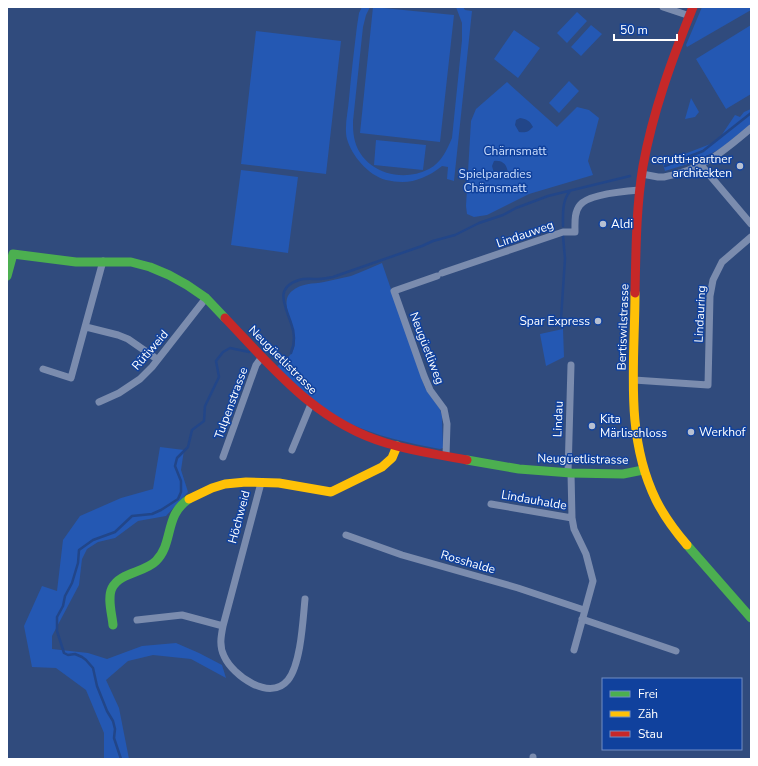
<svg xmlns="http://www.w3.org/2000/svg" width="758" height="766" font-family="'Nunito Sans',sans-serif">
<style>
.green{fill:#2458b3}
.water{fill:#224689}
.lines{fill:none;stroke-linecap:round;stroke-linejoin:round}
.stream{stroke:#224689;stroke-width:2.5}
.street{stroke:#7b8cae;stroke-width:7}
.fast{stroke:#4caf50;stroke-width:9}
.slow{stroke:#ffc107;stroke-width:9}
.jam{stroke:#c62828;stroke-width:9}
.poi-dot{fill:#b7c0d2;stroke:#10419d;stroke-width:1.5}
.labels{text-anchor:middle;stroke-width:3;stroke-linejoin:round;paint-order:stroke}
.park-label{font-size:12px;fill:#cddffe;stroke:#10419d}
.poi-label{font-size:12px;fill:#fff;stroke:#10419d;text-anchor:start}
.street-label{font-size:12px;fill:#fff;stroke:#10419d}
</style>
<rect width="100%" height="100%" fill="#304b7d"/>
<path class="green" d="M362,7H370L366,15L363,27L353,121C353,126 353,132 354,137C360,171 400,184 429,169C441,163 447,150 452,138L462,40V23L456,7H463L465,10L472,11L454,181L447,179L448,167L442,166C424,180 409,185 386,180C368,175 352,156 347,139C344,127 348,112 349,99C351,75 354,51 357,26L359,13Z
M373,7L454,15L440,142L360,133Z
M702,7H751V10L687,47L686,45Z
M577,12L587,21L567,43L557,33Z
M591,25L602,34L581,56L571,47Z
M751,25V94L726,109L696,59Z
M514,30L540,48L518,78L494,59Z
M256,31L341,41L326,174L241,164Z
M569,81L579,91L559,113L549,103Z
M507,82L557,127L577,107L589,110L599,118L588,161L593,175L529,194L487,215L474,217L467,214L466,206L471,121L476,109Z
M691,98L699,112L695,117L685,119Z
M751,109V124L720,149L694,162L665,171L662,161L669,160L713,143L721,136L735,115L740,117L744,112Z
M376,140L426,145L423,170L374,165Z
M241,170L298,177L288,253L231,245Z
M382,263L425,388L440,409L442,416L443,448L440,449C399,441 361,433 325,410C307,398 292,382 276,367C282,362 289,358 292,352C304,333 275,305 292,291C301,283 313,284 324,282C333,280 342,278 351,276C362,272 372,267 382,263Z
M563,329L564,357L546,366L540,334Z
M160,447L184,450L181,470L188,492L166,516L138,521L115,538L98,542L87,549L82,559L79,585L52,636V649L88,653L107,659L142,646L176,643L199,653L222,665L226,678L191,659L153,655L128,661L106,680L119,708L129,759H104V733L86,690L56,668L32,667L24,626L42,586L57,591L63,540L80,516L121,498L153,489Z"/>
<path class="water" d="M520,118C527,119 530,121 533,127C528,132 526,133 519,132L515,125L516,120Z
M494,161C503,160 507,165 508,173L499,176L494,173L492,166Z"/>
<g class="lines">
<path class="stream" d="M665,166L703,151L751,113
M563,226C563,213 562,201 570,191
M561,319L565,259L563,236
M291,353C295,343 295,333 291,323C285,305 274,288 299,280C305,278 312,279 318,279C323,279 328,278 333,277L422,246L433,241L455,235L479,223L503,215L516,208L548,196L630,176
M121,759L114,738L115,729L113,721L107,711L97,686L93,668L86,660L82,657L75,654L68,655L64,653L57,631V617L63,606L65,596L72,583L78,563L79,550L93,540L115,532L132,516L152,514L161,510L178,499L181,492V481L175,466L177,458L188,447L192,430L204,421L205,406L219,377L216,361L223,352L230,348L249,352"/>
<path class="street" d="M663,7L690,16
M701,165L751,224
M642,174L658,177H664C701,170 723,152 751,128
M442,273L563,232H575C575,223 574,212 580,205C589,194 626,191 640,190
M437,276L394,291L424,376L430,390L444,409L447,424L446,456
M86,327L118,335L128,339L154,357
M43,369L71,378L103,261
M634,380L708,385L710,296L713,280L722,262L751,237
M99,402L119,393L140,379L152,367L206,298
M292,450L311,404
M223,457L256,365L262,357
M568,473L571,365
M571,473L572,518L574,529L586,554L593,581L574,650
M261,483L223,626C221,636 219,646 224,656C233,676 270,702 288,680C301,664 303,619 305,599
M491,504L572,518
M346,535L402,555L518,588L584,610
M582,619L676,651
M137,620L182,615L223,626
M533,757V759"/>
<path class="fast" d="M7,276L13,254L76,262H131L150,267L169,275L187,285L206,298L225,318
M467,460L519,469L571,473L623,474L643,470
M687,545L751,618
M113,625C112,614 107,598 112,588C120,572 144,573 156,561C174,543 164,515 189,499"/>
<path class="slow" d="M635,293C635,362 624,435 656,500C664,516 675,531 687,545
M189,499L212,488L225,484L246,482L279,483L331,492L382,467L392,458L397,446"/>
<path class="jam" d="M635,293C636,250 636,208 643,166C653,111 672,59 693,7
M225,318C273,368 317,423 386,443C412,451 440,455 467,460"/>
</g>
<g class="poi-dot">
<circle cx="740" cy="166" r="4"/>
<circle cx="603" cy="224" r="4"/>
<circle cx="598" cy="321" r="4"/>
<circle cx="592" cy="426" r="4"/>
<circle cx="691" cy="432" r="4"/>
</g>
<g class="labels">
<g class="park-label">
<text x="515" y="155">Chärnsmatt</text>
<text x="495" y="178">Spielparadies<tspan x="495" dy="14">Chärnsmatt</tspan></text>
</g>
<g class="poi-label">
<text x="732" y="163" text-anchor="end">cerutti+partner<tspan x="732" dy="14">architekten</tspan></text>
<text x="611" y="228">Aldi</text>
<text x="590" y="325" text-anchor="end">Spar Express</text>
<text x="600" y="423">Kita<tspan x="600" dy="14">Märlischloss</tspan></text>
<text x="699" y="436">Werkhof</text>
</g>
<g class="street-label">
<text transform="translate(525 234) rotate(-19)" y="4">Lindauweg</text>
<text transform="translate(700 314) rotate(-87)" y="4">Lindauring</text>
<text transform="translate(623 327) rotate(-88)" y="4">Bertiswilstrasse</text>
<text transform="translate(427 348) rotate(69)" y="4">Neugüetliweg</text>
<text transform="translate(150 350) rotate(-49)" y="4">Rütiweid</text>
<text transform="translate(283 360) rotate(45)" y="4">Neugüetlistrasse</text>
<text transform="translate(231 403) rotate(-70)" y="4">Tulpenstrasse</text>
<text transform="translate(558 419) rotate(-88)" y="4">Lindau</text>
<text transform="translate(583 459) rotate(1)" y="4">Neugüetlistrasse</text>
<text transform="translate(534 500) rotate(10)" y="4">Lindauhalde</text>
<text transform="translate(239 517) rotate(-75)" y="4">Höchweid</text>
<text transform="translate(468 562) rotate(16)" y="4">Rosshalde</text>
</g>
</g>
<rect width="758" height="766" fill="none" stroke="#ffffff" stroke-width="16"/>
<rect x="602" y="678" width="140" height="72" fill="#10419d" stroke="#708dc4"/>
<rect x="610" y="691" width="20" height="6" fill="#4caf50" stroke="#708dc4"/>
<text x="638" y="698" font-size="12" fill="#ffffff">Frei</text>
<rect x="610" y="711" width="20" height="6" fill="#ffc107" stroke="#708dc4"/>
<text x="638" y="718" font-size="12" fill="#ffffff">Zäh</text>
<rect x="610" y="731" width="20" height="6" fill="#c62828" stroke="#708dc4"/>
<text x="638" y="738" font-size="12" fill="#ffffff">Stau</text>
<path d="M614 34v6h63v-6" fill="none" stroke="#ffffff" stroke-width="2"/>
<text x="620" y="34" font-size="12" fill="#ffffff" stroke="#10419d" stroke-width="3" paint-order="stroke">50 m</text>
</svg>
